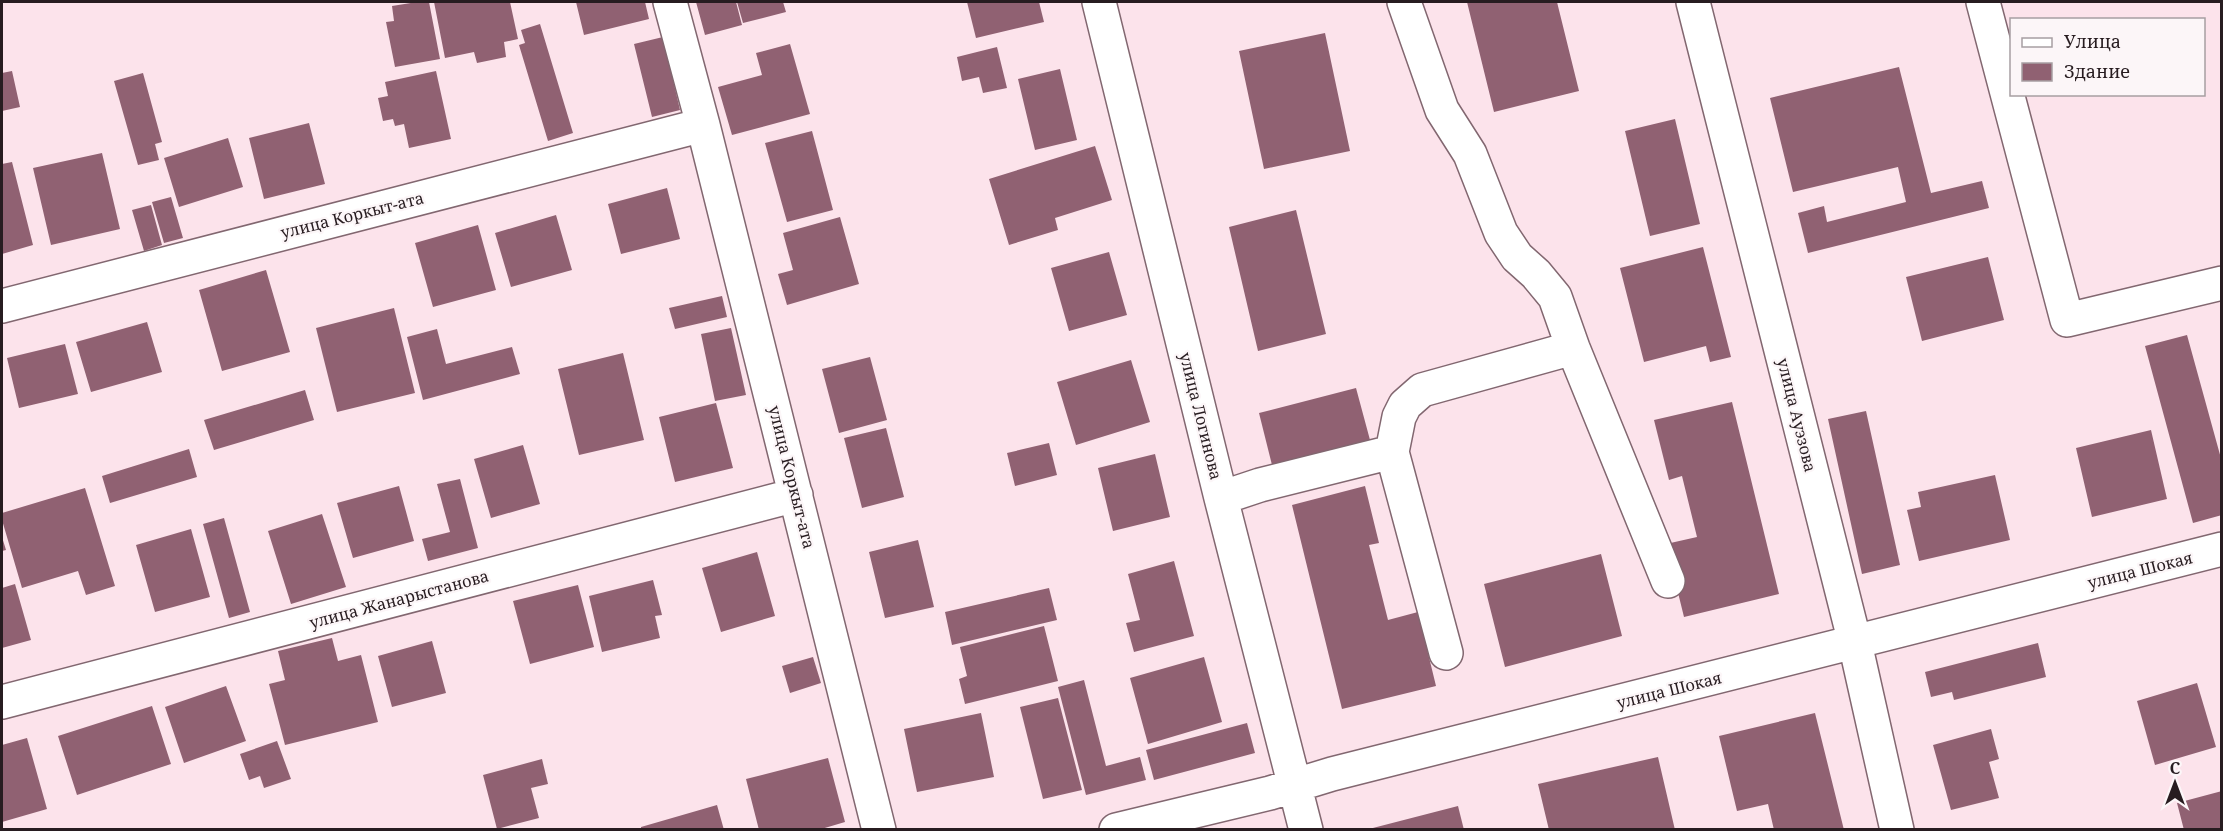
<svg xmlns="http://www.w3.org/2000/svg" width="2223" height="831" font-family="'Noto Serif',serif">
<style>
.building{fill:#906172}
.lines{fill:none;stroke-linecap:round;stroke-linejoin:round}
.street-casing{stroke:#826770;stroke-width:36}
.street{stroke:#fff;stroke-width:33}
.labels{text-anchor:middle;stroke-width:4.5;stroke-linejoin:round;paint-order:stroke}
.street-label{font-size:16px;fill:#271c20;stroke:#fcf6f8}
</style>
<rect width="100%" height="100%" fill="#fce3eb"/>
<path class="building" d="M417,2H429L440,59L395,67L386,22L394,21L392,6Z
M434,2H510L518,39L504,42L506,57L477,63L474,52L445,58Z
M576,2H645L649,19L584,35Z
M696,2H736L742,25L705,35Z
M737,2H783L786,12L743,23Z
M967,2H1039L1044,22L976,38Z
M1467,2H1557L1579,91L1494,112Z
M540,24L573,133L548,141L519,45L525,43L521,30Z
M1325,33L1350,151L1264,169L1239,51Z
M663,37L680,110L652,117L634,44Z
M790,44L810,114L732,135L718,87L762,75L756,53Z
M997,47L1007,88L983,93L979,77L962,81L957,57Z
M1899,67L1931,193L1982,181L1989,208L1808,253L1798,213L1824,206L1827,222L1906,202L1898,167L1793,192L1770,98Z
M1060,69L1077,140L1035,150L1018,79Z
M12,71L20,107L2,111V73Z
M436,71L451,139L409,148L404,124L395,126L393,119L383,121L378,98L388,96L385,82Z
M143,73L162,142L155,144L159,160L138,165L114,81Z
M1675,119L1700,224L1650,236L1625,131Z
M309,123L325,184L264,199L249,138Z
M812,131L833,210L787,222L765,143Z
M228,138L243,187L179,207L164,158Z
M1095,146L1112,200L1055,218L1058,230L1009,245L989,179Z
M102,153L120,229L51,245L33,168Z
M12,162L33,245L2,254V164Z
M667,188L680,239L621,254L608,204Z
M171,197L183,238L164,243L152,202Z
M151,205L162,245L144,251L132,210Z
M1296,210L1326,334L1258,351L1229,227Z
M556,215L572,270L511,287L495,233Z
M840,217L859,284L787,305L778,274L793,270L783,233Z
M478,225L496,290L433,307L415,243Z
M1703,247L1731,357L1710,362L1706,346L1644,362L1620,268Z
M1109,252L1127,315L1069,331L1051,268Z
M1988,257L2004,320L1922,341L1906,277Z
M266,270L290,352L222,371L199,290Z
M722,296L727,317L675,329L669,308Z
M394,308L415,393L337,412L316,328Z
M147,322L162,372L91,392L76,342Z
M731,328L746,395L715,401L701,334Z
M437,329L446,364L512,347L520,374L423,400L407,337Z
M2187,335L2222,462V515L2193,523L2145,346Z
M65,344L78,394L19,408L7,358Z
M623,353L644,440L579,455L558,369Z
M870,357L887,420L839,433L822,369Z
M1131,360L1150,422L1076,445L1057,382Z
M1356,388L1370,440L1272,465L1259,413Z
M305,390L314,420L214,450L204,420Z
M1732,402L1779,594L1684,617L1666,544L1697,537L1682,476L1669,480L1654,420Z
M716,403L733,468L675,482L659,417Z
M1866,411L1900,565L1862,574L1828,419Z
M886,428L904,497L862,508L844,438Z
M2151,430L2167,499L2092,517L2076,448Z
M1049,443L1057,475L1015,486L1007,453Z
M523,445L540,504L491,518L474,459Z
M189,449L197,477L110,503L102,476Z
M1155,454L1170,517L1113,531L1098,468Z
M1995,475L2010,540L1919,561L1907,510L1921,507L1918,492Z
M460,479L478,548L428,561L422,539L450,532L437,484Z
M399,486L414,541L353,558L337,503Z
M1365,486L1379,543L1369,545L1388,620L1418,612L1436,686L1342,709L1292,505Z
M85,488L115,586L86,595L78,571L22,588L2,520V513Z
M322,514L346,587L291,604L268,531Z
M224,518L250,612L229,618L203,524Z
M191,529L210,597L155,612L136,545Z
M2,537L6,550L2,551Z
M918,540L934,607L885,618L869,552Z
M757,552L775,616L721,632L702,568Z
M1601,554L1622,636L1505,667L1484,584Z
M1174,561L1194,636L1134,652L1126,623L1140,620L1128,574Z
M653,580L662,615L655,616L660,638L602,652L589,596Z
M15,584L31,640L2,648V588Z
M578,585L594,647L530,664L513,601Z
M1049,588L1057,620L952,645L945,612Z
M1044,626L1058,681L965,704L959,679L967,676L960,647Z
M332,638L338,661L361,655L378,722L285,745L269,684L285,680L278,651Z
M432,641L446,693L392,707L378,656Z
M2038,643L2046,677L1954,700L1952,692L1931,697L1925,672Z
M813,657L821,683L790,693L782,666Z
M1204,657L1222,722L1148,744L1130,678Z
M1084,680L1106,766L1140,757L1146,780L1086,795L1058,687Z
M2197,683L2216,747L2155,765L2137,701Z
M226,686L246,741L184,763L165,707Z
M1058,698L1082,790L1043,799L1020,707Z
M152,706L171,764L77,795L58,736Z
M981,713L994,777L917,792L904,729Z
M1815,713L1844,830H1774L1768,804L1737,811L1719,736Z
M1247,723L1255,753L1154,780L1146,750Z
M1991,729L1999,759L1989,762L1999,798L1951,810L1933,745Z
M27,738L47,809L2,822V745Z
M277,741L291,779L264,788L260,776L249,780L240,754Z
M1658,757L1675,830H1549L1538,784Z
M828,758L845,822L818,830H759L746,779Z
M542,759L548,784L531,788L539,818L497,829L483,775Z
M2222,791V830H2184L2177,803Z
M717,805L724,830H641V827Z
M1458,806L1464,830H1369V829Z"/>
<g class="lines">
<defs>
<path id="street" d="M670,2L703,125L879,830
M1099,2L1221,498L1306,830
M1404,2L1442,110L1470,154L1501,233L1517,257L1536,274L1555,297L1573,348L1668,581
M1693,2L1855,643L1897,830
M1983,2L2067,320L2222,283
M2,306L703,125
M1221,498L1260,485L1392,452
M1446,653L1392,452L1399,417L1405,405L1422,390L1573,348
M2,702L796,495
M1116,830L1270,793L1332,774L2222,549"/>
</defs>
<use href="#street" class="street-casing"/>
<use href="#street" class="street"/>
</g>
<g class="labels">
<g class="street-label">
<text transform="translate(352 215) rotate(-14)" y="6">улица Коркыт-ата</text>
<text transform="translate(1797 415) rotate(76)" y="6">улица Ауэзова</text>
<text transform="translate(1201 416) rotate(76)" y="6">улица Логинова</text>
<text transform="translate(792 477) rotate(76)" y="6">улица Коркыт-ата</text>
<text transform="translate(2140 570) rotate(-14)" y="6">улица Шокая</text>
<text transform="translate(399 599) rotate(-15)" y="6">улица Жанарыстанова</text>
<text transform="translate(1669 690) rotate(-14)" y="6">улица Шокая</text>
</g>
</g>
<rect width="2223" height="831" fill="none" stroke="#271c20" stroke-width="6"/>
<rect x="2010" y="18" width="195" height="78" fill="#fcf6f8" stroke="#a79fa2" stroke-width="1.5"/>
<rect x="2022" y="38" width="30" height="9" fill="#ffffff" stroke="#a79fa2" stroke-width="1.5"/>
<text x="2064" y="48" font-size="18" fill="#271c20">Улица</text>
<rect x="2022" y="63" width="30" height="18" fill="#906172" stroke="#a79fa2" stroke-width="1.5"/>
<text x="2064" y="78" font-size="18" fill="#271c20">Здание</text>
<g transform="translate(2175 783)" stroke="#fcf6f8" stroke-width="4.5" paint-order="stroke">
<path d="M0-4.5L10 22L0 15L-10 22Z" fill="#271c20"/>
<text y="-9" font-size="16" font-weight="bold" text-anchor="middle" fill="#271c20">С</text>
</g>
</svg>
